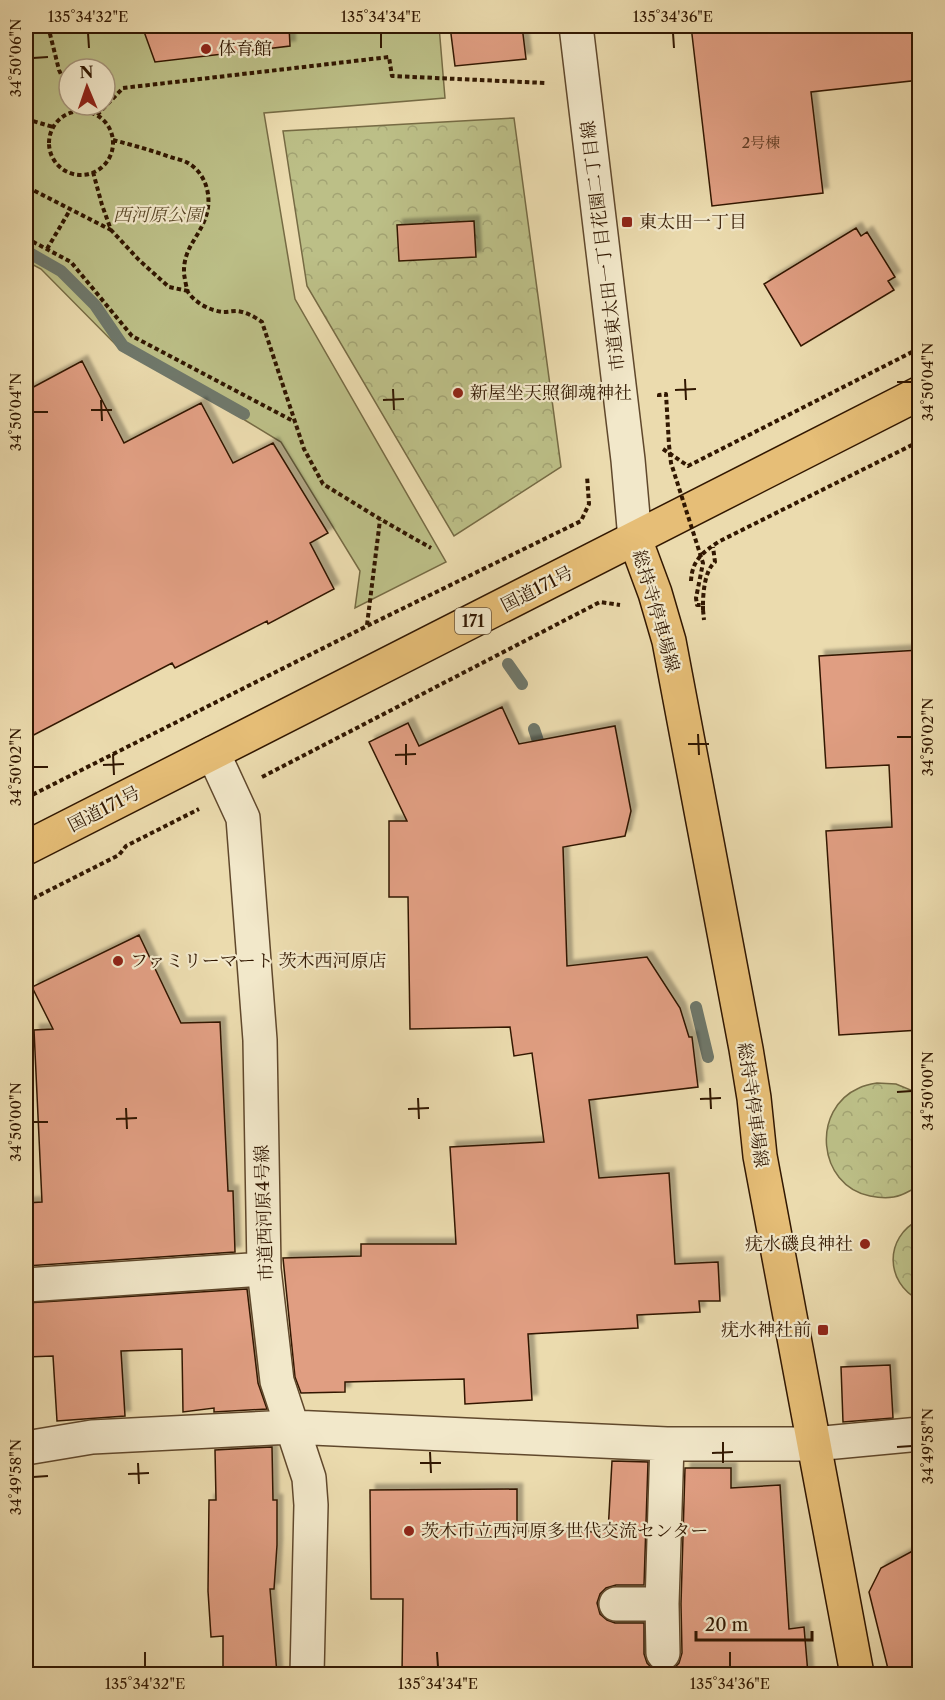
<svg xmlns="http://www.w3.org/2000/svg" width="945" height="1700" font-family="'Libre Caslon Text','Noto Serif JP',serif">
<style>
.forest{fill:url(#forest-crowns);stroke:#766b44;stroke-width:1.5}
.park{fill:#bcbf87;stroke:#766b44;stroke-width:1.5;fill-rule:evenodd}
.lines{fill:none;stroke-linecap:round;stroke-linejoin:round}
.stream{stroke:#6f786b;stroke-width:12}
.building{fill:#e09e82;stroke:#311701;stroke-width:1.5;filter:url(#shadow)}
.minor-casing{stroke:#60482c;stroke-width:36}
.major-casing{stroke:#311701;stroke-width:36}
.highway-casing{stroke:#311701;stroke-width:36}
.path{stroke:#311701;stroke-width:4;stroke-dasharray:4.5 3;stroke-linecap:butt}
.minor{stroke:#f2e8ca;stroke-width:33}
.major{stroke:#e6be77;stroke-width:33}
.highway{stroke:#e6be77;stroke-width:33}
.path-bridge{stroke:#311701;stroke-width:4;stroke-dasharray:4.5 3;stroke-linecap:butt}
.ticks{fill:none;stroke:#311701;stroke-width:2}
.poi-dot{fill:#8f2418;stroke:#f2e8ca;stroke-width:2}
.labels{text-anchor:middle;stroke-width:4.5;stroke-linejoin:round;paint-order:stroke}
.number-label{font-size:15px;fill:#5d3921}
.shield{fill:#f2e8ca;stroke:#6b563d;stroke-width:1.5}
.shield-label{font-size:16px;font-weight:bold;fill:#311701}
.poi-label{font-size:18px;fill:#311701;stroke:#f2e8ca;text-anchor:start}
.park-label{font-size:18px;font-style:italic;fill:#5b4929;stroke:#f2e8ca}
.street-label{font-size:18px;fill:#311701;stroke:#f2e8ca}
.neatline{fill:none;stroke:#311701;stroke-width:2}
.ticks-label{font-size:15px;text-anchor:middle;fill:#311701}
</style>
<defs>
<pattern id="forest-crowns" width="20" height="18" patternUnits="userSpaceOnUse" patternTransform="scale(1.5)"><rect width="20" height="18" fill="#bcbf87"/><path d="M2 6a3 3 0 1 1 6 0M12 15a3 3 0 1 1 6 0" fill="none" stroke="#a2a373"/></pattern>
<filter id="shadow"><feDropShadow dx="5.5" dy="-5.5" stdDeviation="1.5" flood-color="#0004"/></filter>
</defs>
<rect width="100%" height="100%" fill="#ebdbae"/>
<filter id="stains"><feTurbulence type="fractalNoise" baseFrequency=".00333" numOctaves="4"/><feColorMatrix values="0 0 0 0 .2 0 0 0 0 .09 0 0 0 0 .02 0 0 0 .5 -.17"/></filter>
<radialGradient id="worn" r=".72"><stop offset=".6" stop-color="#630" stop-opacity="0"/><stop offset="1" stop-color="#630" stop-opacity=".3"/></radialGradient>
<path class="forest" d="M514,118L561,467L454,536L307,286L283,131Z
M877,1083L896,1084L913,1091L918,1187C912,1189 907,1193 901,1195C891,1199 880,1198 870,1196C817,1185 811,1109 859,1088C865,1085 871,1084 877,1083Z
M919,1220H920L919,1300C885,1283 884,1237 919,1220Z"/>
<path class="park" d="M26,26H439L445,98L264,113L295,299L446,562L355,608L360,571L281,442L243,419L248,411L120,349L41,269L26,261ZM69,69H105V105H69Z"/>
<g class="lines">
<path class="stream" d="M26,251L61,271L95,305L123,346L244,414
M508,664L522,684
M534,729L543,756
M696,1007L708,1057"/>
</g>
<path class="building" d="M142,26H289L290,46L155,62Z
M450,26H522L526,59L455,66Z
M691,26H920V80L811,92L823,193L712,206Z
M474,221L476,257L399,261L397,225Z
M856,228L861,236L867,232L895,277L888,281L894,290L801,346L764,284Z
M82,361L124,443L201,403L233,463L273,443L328,533L310,543L334,589L268,624L267,621L175,668L172,663L26,739V391Z
M920,650V1030L839,1035L826,831L892,827L889,765L826,768L819,656Z
M502,707L519,744L615,726L631,811L625,836L563,847L567,966L647,957L680,1008L689,1037H692L698,1087L589,1100L599,1178L669,1173L675,1264L718,1262L720,1301H699L700,1312L637,1315L638,1328L528,1334L532,1400L465,1404L464,1379L345,1382V1392L301,1393L295,1377L283,1258L361,1256V1244H456L450,1147L544,1142L532,1053L514,1056L510,1027L410,1029L408,897H389V821H407L369,742L408,723L419,746Z
M139,935L181,1023L220,1022L228,1191H233L235,1252L26,1266V1203L42,1202L34,1030L53,1029L32,987Z
M247,1289L258,1383L267,1409L214,1412V1408L183,1412L182,1349L121,1351L125,1416L57,1421L53,1356L26,1357V1303Z
M890,1365L893,1418L843,1422L841,1367Z
M272,1447L273,1500H277V1545L274,1589H270L277,1674H223V1636L211,1637L208,1591L209,1500H216L215,1450Z
M612,1461L648,1462L644,1585H616L606,1588L600,1594L597,1603L600,1614L607,1620L615,1623H644V1654L647,1663L653,1669L664,1672L673,1669L679,1663L682,1653L681,1604L685,1468H731V1488L780,1485L789,1629L804,1627L808,1674H402L403,1599H371L370,1490L517,1489V1531L608,1532Z
M920,1547V1668L889,1673L869,1592L881,1568Z"/>
<g class="lines">
<defs>
<path id="minor" d="M576,26L628,460L635,539
M213,753L243,818L260,1040L264,1269L277,1381L309,1478L311,1505L307,1674
M26,1285L264,1269
M26,1448L92,1437L291,1427L667,1444H814L920,1434
M616,1604H662L667,1444
M662,1604L663,1653"/>
<path id="major" d="M635,539L655,593L669,641L746,1049L754,1098L760,1156L857,1674"/>
<path id="highway" d="M26,848L920,393"/>
</defs>
<use href="#minor" class="minor-casing"/>
<use href="#major" class="major-casing"/>
<use href="#highway" class="highway-casing"/>
<path class="path" d="M48,26L59,70L69,92
M74,105L77,111
M49 143a32 32 0 1 1 64 0a32 32 0 1 1-64 0Z
M97,115L123,88L389,57L392,76L546,83
M26,119L29,188L111,230
M26,119L53,127
M113,140C132,145 151,150 170,157C176,159 183,160 188,163C207,174 213,199 205,219C197,240 183,249 184,274C185,279 186,287 188,292C195,303 211,311 223,312C228,312 232,311 237,311C246,312 255,317 262,322L304,449L323,484L380,519L431,548
M93,172L102,205L111,230L139,260L169,287L188,291
M26,238L71,262L132,336L295,422
M47,249L70,210
M659,397V395L666,394L669,445
M663,449L688,466L920,348
M691,581C692,560 703,552 720,541L920,441
M703,605C703,592 705,570 715,562L713,547
M703,610L704,620
M367,625L380,520
M262,777L600,602L620,605
M26,798L367,626L581,521L589,504L587,476
M26,902L119,855L126,846L199,809"/>
<use href="#minor" class="minor"/>
<use href="#major" class="major"/>
<use href="#highway" class="highway"/>
<path class="path-bridge" d="M669,445L671,463L703,563L696,598L697,605H703V610"/>
</g>
<path class="ticks" d="M88,33L89,48M381,33V48M673,33L674,48M33,58L48,57M685,379L686,400M897,382H912M393,389L394,410M675,390L696,389M101,400L102,421M383,400L404,399M91,410H112M33,412H48M698,734L699,755M897,737H912M406,744V765M688,744H709M113,754L114,775M395,755L416,754M103,765L124,764M33,767H48M710,1088L711,1109M897,1092L912,1091M418,1098L419,1119M700,1099L721,1098M126,1108L127,1129M408,1109L429,1108M116,1119L137,1118M33,1122H48M723,1442V1463M897,1447L912,1446M430,1452L431,1473M712,1453L733,1452M138,1463L139,1484M420,1463H441M128,1474L149,1473M33,1477L48,1476M145,1652V1667M437,1652L438,1667M730,1652V1667"/>
<g class="poi-dot">
<circle cx="206" cy="49" r="6"/>
<rect x="621" y="216" width="12" height="12" rx="3"/>
<circle cx="458" cy="393" r="6"/>
<circle cx="118" cy="961" r="6"/>
<circle cx="865" cy="1244" r="6"/>
<rect x="817" y="1324" width="12" height="12" rx="3"/>
<circle cx="409" cy="1531" r="6"/>
</g>
<g class="labels">
<g class="number-label">
<text x="761" y="148">2号棟</text>
</g>
<rect class="shield" x="455" y="608" width="36" height="26" rx="4.5"/>
<g class="shield-label">
<text x="473" y="627">171</text>
</g>
<g class="poi-label">
<text x="218" y="55">体育館</text>
<text x="639" y="228">東太田一丁目</text>
<text x="470" y="399">新屋坐天照御魂神社</text>
<text x="130" y="967">ファミリーマート 茨木西河原店</text>
<text x="853" y="1250" text-anchor="end">疣水磯良神社</text>
<text x="811" y="1336" text-anchor="end">疣水神社前</text>
<text x="421" y="1537">茨木市立西河原多世代交流センター</text>
</g>
<g class="park-label">
<text x="158" y="221">西河原公園</text>
</g>
<g class="street-label">
<text transform="translate(603 246) rotate(-97)" y="6">市道東太田一丁目花園二丁目線</text>
<text transform="translate(537 589) rotate(-27)" y="6">国道171号</text>
<text transform="translate(656 611) rotate(74)" y="6">総持寺停車場線</text>
<text transform="translate(104 809) rotate(-27)" y="6">国道171号</text>
<text transform="translate(753 1105) rotate(82)" y="6">総持寺停車場線</text>
<text transform="translate(264 1213) rotate(-92)" y="6">市道西河原4号線</text>
</g>
</g>
<rect width="945" height="1700" fill="none" stroke="#ebdbae" stroke-width="66"/>
<g transform="translate(87 87) rotate(358)"><circle r="28" fill="#f2e8ca" stroke="#a5947a" stroke-width="1.5"/>
<path d="M0-4.5L10 22L0 15L-10 22Z" fill="#8f2418"/>
<text y="-9" font-size="16" font-weight="bold" text-anchor="middle" fill="#311701">N</text>
</g>
<path d="M696 1631v9h116v-9" fill="none" stroke="#311701" stroke-width="3"/>
<text x="705" y="1631" font-size="18" fill="#311701" stroke="#f2e8ca" stroke-width="4.5" paint-order="stroke">20 m</text>
<rect x="33" y="33" width="879" height="1634" class="neatline"/>
<g class="ticks-label">
<text x="88" y="22">135°34'32"E</text>
<text x="381" y="22">135°34'34"E</text>
<text x="673" y="22">135°34'36"E</text>
<text transform="translate(16 58) rotate(-90)" y="5">34°50'06"N</text>
<text transform="translate(928 382) rotate(-90)" y="5">34°50'04"N</text>
<text transform="translate(16 412) rotate(-90)" y="5">34°50'04"N</text>
<text transform="translate(928 737) rotate(-90)" y="5">34°50'02"N</text>
<text transform="translate(16 767) rotate(-90)" y="5">34°50'02"N</text>
<text transform="translate(928 1091) rotate(-90)" y="5">34°50'00"N</text>
<text transform="translate(16 1122) rotate(-90)" y="5">34°50'00"N</text>
<text transform="translate(928 1446) rotate(-90)" y="5">34°49'58"N</text>
<text transform="translate(16 1477) rotate(-90)" y="5">34°49'58"N</text>
<text x="145" y="1689">135°34'32"E</text>
<text x="438" y="1689">135°34'34"E</text>
<text x="730" y="1689">135°34'36"E</text>
</g>
<rect width="100%" height="100%" filter="url(#stains)"/>
<rect width="100%" height="100%" fill="url(#worn)"/>
</svg>
